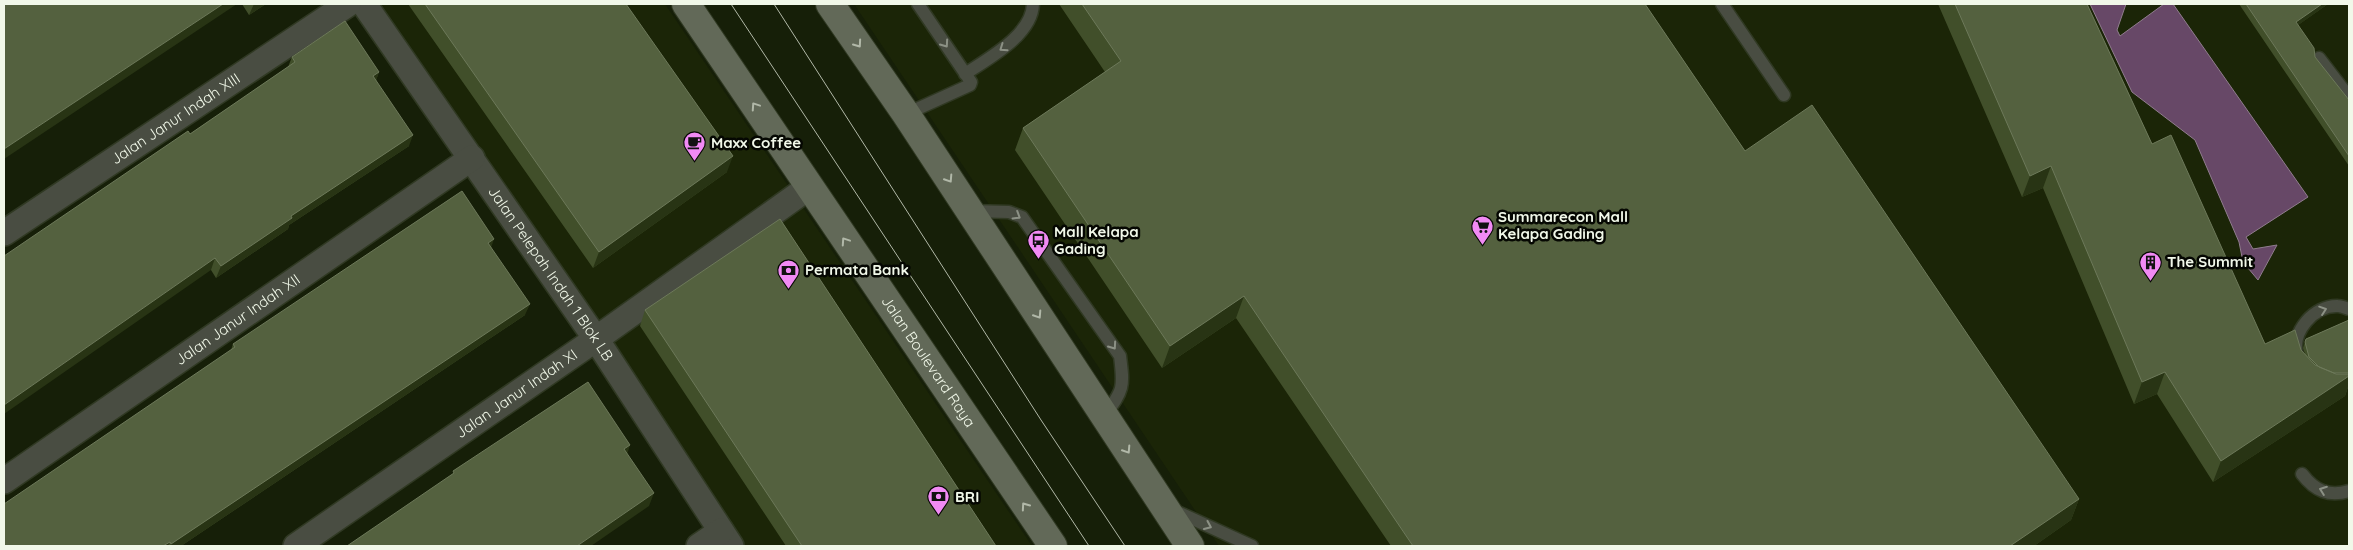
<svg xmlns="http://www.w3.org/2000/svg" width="2353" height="550" font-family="Quicksand,sans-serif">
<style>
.built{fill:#1b2507}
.water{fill:#674867;stroke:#907d8e}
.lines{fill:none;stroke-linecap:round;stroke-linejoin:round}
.lane-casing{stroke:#303923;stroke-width:15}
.street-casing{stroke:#303923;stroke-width:28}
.secondary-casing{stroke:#303923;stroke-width:30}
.lane{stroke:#494d42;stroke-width:12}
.street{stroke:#494d42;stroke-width:25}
.secondary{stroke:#626958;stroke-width:28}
.tram{stroke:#b1b8a7;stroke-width:1}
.wall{fill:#414f2a}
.shaded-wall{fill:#283414}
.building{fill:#54613f;stroke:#6d795a}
.oneway{stroke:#b1b8a8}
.oneway2{stroke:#8c9185}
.labels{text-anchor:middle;stroke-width:5;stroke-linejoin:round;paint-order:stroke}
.street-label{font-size:15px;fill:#f1f8e9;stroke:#050702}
.poi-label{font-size:15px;font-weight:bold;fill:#f1f8e9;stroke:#050702;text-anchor:start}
</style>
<rect width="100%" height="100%" fill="#161f08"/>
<path class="built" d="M366,4H665L1032,546H732Z
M854,4H2349V546H1219Z"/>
<path class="water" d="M2090,4H2126L2117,30L2120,36L2164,4H2173L2308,197L2246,237L2253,249L2277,245L2258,280L2243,262L2239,242L2195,140L2132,92Z"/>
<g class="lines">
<defs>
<path id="lane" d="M1722,4L1784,95
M2319,58L2349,97
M965,74C989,58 1032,35 1033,4
M906,114L970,85L971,82L918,4
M970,211L1009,212L1022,217L1120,356C1124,387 1124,390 1104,416
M2297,355C2291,332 2314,305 2338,306C2341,306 2346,308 2349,309
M2302,474C2315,491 2329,497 2349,491
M1173,510L1252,546"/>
<g id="street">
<path id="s1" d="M364,4L596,339L731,546"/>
<path id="s2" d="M4,233L348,4"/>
<path id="s3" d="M4,481L472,158"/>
<path id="s4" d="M296,546L596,339L809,187"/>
<path d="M699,546L721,531"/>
</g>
<g id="secondary">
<path id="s5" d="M686,4L1053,546"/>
<path d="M830,4L906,114L1190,546"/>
</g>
</defs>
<use href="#lane" class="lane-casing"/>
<use href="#street" class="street-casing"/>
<use href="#secondary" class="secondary-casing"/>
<use href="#lane" class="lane"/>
<use href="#street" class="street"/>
<use href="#secondary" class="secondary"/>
<path class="tram" d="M731,4L1089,546
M774,4L1041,420L1125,546"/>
</g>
<path class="wall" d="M242,4H266L249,15Z
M408,4H626L727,172L593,268Z
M1059,4H1645L1745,151L2079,499L2071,520L2034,546H1391L1236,318L1162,368L1015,150L1023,128L1105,72Z
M1938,4H2087L2152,144L2265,344L2301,350L2305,354L2303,348L2306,339L2349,320V384L2345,396L2213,482L2157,394L2134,404L2043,188L2022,197Z
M2239,4H2328L2298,25L2315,57L2349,100V166Z
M292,57L379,72L376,80L409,146L289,225L288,229L216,278L211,270L190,134L288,67Z
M491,247L525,315L181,546H4L231,350L233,344Z
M645,310L996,546H786L640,326Z"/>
<path class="shaded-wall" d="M223,4H237L4,159V149Z
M254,4H266L249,15Z
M2322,4H2328L2294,28L2296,22Z
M379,72L375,84L373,76Z
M413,135L409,146L289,225L288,229L216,278L221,266L291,216Z
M733,156L727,172L593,268L599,252Z
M2051,166L2043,188L2022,197L2030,176Z
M494,239L490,251L488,243Z
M215,258L211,270L4,414V405Z
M1244,296L1236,318L1162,368L1170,346Z
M530,304L525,315L181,546H170L171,544Z
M2165,372L2157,394L2134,404L2142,382Z
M2334,373H2349V384L2345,396L2213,482L2221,461Z
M630,445L626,458L624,449Z
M654,493L649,506L591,546H577Z
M2079,499L2071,520L2034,546H2010Z
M170,542L168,546H163Z"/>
<path class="building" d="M4,4H223L4,149Z
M425,4H626L733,156L599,252Z
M1082,4H1645L1745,151L1812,105L2079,499L2010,546H1413L1244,296L1170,346L1023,128L1121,61Z
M1955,4H2087L2152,144L2171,135L2265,344L2295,330L2301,350L2315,365L2336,374H2349V376L2221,461L2165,372L2142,382L2051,166L2030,176Z
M2246,4H2322L2296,22L2314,48L2315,57L2349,100V156Z
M345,21L379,72L373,76L413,135L291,216L292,218L221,266L215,258L4,405V256L188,131L190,134L295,62L292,57Z
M462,191L494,239L488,243L530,304L171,544L170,542L163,546H4V504L235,347L233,344Z
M780,219L996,546H802L645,310Z
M2349,320V373H2334L2319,367L2309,357L2305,342L2306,339Z
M588,382L630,445L624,449L654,493L577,546H347L454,473L453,471Z"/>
<defs><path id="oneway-chevron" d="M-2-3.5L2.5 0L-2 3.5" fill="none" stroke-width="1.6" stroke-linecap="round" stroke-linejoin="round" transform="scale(1.25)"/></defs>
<g class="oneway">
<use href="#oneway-chevron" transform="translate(858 44) rotate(55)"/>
<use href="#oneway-chevron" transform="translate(755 106) rotate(-124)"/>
<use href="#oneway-chevron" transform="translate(949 179) rotate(57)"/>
<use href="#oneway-chevron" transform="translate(845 241) rotate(-124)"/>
<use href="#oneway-chevron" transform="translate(1038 315) rotate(57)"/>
<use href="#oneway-chevron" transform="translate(1127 450) rotate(57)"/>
<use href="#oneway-chevron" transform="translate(1025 506) rotate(-125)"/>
</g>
<g class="oneway2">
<use href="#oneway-chevron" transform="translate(945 44) rotate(55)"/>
<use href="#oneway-chevron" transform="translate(1003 48) rotate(145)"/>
<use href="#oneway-chevron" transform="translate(1017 216) rotate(32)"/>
<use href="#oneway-chevron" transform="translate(2323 310) rotate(-19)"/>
<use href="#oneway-chevron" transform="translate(1113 346) rotate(55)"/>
<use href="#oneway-chevron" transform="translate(2323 490) rotate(-160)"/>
<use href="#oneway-chevron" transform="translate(1208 526) rotate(24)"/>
</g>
<defs>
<symbol id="cafe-pin" viewBox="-11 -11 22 30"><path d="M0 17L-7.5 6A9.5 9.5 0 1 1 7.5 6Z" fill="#f18af4" stroke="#050702"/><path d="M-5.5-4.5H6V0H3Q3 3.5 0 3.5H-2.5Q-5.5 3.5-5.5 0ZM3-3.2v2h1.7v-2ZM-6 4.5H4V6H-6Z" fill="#111"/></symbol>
<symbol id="supermarket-pin" viewBox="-11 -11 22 30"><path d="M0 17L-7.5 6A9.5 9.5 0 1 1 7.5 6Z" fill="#f18af4" stroke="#050702"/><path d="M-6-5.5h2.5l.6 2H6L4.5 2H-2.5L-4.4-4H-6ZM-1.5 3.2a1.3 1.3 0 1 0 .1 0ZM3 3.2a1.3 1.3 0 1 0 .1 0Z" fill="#111"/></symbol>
<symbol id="bus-pin" viewBox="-11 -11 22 30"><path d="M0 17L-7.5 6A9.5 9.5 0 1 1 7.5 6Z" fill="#f18af4" stroke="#050702"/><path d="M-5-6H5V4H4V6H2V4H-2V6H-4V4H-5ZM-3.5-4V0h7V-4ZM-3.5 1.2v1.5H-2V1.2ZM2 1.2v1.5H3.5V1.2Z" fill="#111"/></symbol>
<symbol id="building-pin" viewBox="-11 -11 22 30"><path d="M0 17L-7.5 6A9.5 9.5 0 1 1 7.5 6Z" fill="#f18af4" stroke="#050702"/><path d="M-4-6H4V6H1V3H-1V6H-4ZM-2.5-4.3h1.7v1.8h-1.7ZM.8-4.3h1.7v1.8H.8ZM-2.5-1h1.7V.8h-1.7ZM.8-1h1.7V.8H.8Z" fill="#111"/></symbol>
<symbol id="bank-pin" viewBox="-11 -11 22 30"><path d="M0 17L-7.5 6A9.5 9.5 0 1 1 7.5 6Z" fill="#f18af4" stroke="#050702"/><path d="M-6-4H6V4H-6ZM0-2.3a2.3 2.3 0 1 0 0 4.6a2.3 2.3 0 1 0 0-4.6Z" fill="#111"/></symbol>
</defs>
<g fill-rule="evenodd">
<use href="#cafe-pin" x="682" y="130" width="25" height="34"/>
<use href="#supermarket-pin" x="1470" y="214" width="25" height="34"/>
<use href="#bus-pin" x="1026" y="228" width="25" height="34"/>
<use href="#building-pin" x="2138" y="250" width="25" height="34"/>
<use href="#bank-pin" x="776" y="258" width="25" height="34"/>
<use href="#bank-pin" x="926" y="484" width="25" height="34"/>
</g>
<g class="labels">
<g class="street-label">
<text dy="5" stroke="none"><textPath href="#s2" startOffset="206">Jalan Janur Indah XIII</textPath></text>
<text dy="5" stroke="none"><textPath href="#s1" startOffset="328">Jalan Pelepah Indah 1 Blok LB</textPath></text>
<text dy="5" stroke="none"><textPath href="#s3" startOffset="284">Jalan Janur Indah XII</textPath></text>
<text dy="5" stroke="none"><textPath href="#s5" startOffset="432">Jalan Boulevard Raya</textPath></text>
<text dy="5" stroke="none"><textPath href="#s4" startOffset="268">Jalan Janur Indah XI</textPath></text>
</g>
<g class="poi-label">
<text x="711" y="148">Maxx Coffee</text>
<text x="1498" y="222">Summarecon Mall<tspan x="1498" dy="17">Kelapa Gading</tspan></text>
<text x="1054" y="237">Mall Kelapa<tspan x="1054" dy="17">Gading</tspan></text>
<text x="2167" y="267">The Summit</text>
<text x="805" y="275">Permata Bank</text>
<text x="955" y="502">BRI</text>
</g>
</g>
<rect width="2353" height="550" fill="none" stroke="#f1f8e9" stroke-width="10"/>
</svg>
